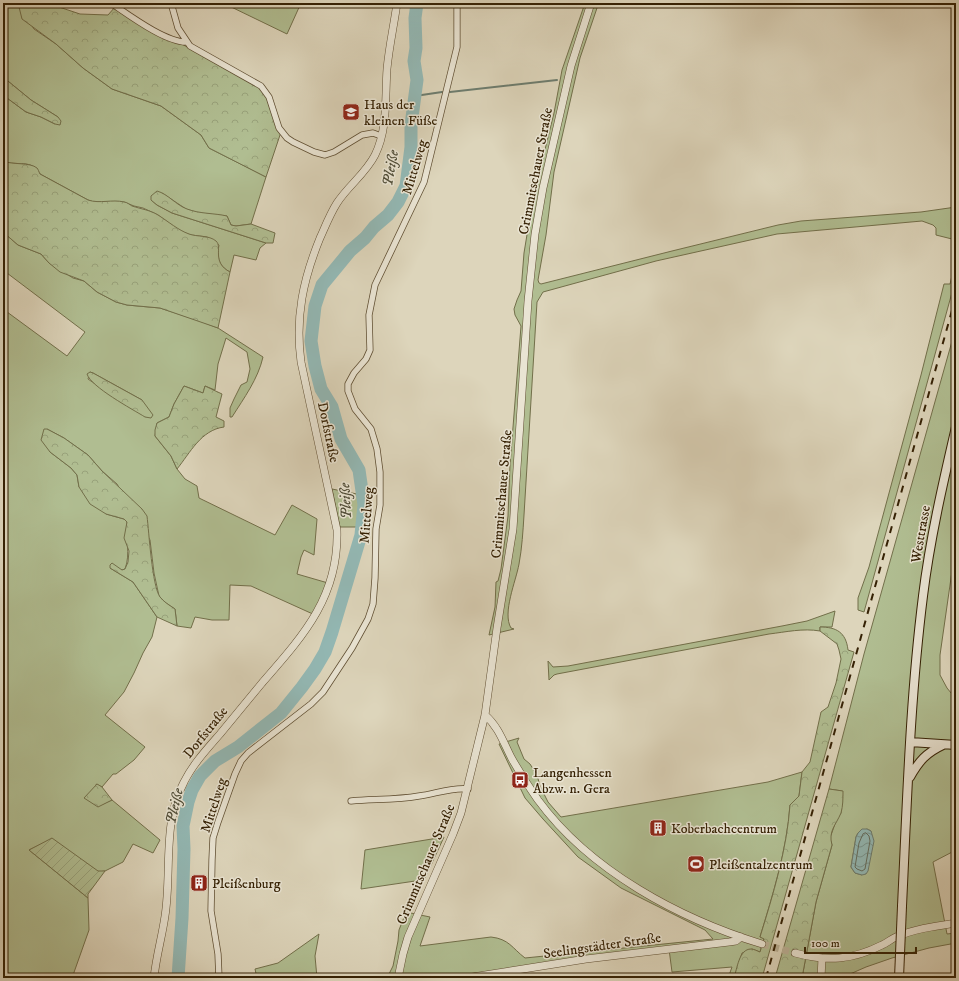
<svg xmlns="http://www.w3.org/2000/svg" width="959" height="981" font-family="'IM FELL DW Pica',serif">
<style>
.grass{fill:#b0bd91;stroke:#726f4a;fill-rule:evenodd}
.forest{fill:url(#forest-crowns);stroke:#726f4a}
.garden{fill:url(#garden-furrows);stroke:#726f4a}
.water{fill:url(#water-waves);stroke:#6d7c6e}
.lines{fill:none;stroke-linecap:round;stroke-linejoin:round}
.shore{stroke:#646c5c;stroke-width:1}
.stream{stroke:#6d7c6e;stroke-width:2}
.river{stroke:#93b8b4;stroke-width:13}
.tertiary-tunnel{stroke:#bbb196;stroke-width:7;stroke-dasharray:7 3.5;stroke-linecap:butt}
.minor-casing{stroke:#5f4e32;stroke-width:7}
.tertiary-casing{stroke:#5f4e32;stroke-width:8}
.secondary-casing{stroke:#352104;stroke-width:10}
.minor{stroke:#e9e4d3;stroke-width:5.5}
.tertiary{stroke:#e9e4d3;stroke-width:7}
.secondary{stroke:#e9e4d3;stroke-width:8}
.rail{stroke:#352104;stroke-width:2;stroke-dasharray:7 7;stroke-linecap:butt}
.secondary-bridge-casing{stroke:#352104;stroke-width:10;stroke-linecap:butt}
.secondary-bridge{stroke:#e9e4d3;stroke-width:8}
.labels{text-anchor:middle;stroke-width:3;stroke-linejoin:round;paint-order:stroke}
.poi-label{font-size:14px;fill:#352104;stroke:#e9e4d3;text-anchor:start}
.street-label{font-size:14px;fill:#352104;stroke:#e9e4d3}
.water-label{font-size:15px;font-style:italic;fill:#514e39;stroke:#e9e4d3}
</style>
<defs>
<pattern id="forest-crowns" width="20" height="18" patternUnits="userSpaceOnUse"><rect width="20" height="18" fill="#b0bd91"/><path d="M2 6a3 3 0 1 1 6 0M12 15a3 3 0 1 1 6 0" fill="none" stroke="#98a27b"/></pattern>
<pattern id="garden-furrows" width="10" height="10" patternUnits="userSpaceOnUse"><rect width="10" height="10" fill="#b0bd91"/><path d="M-1 1l2-2M0 10L10 0M9 11l2-2" fill="none" stroke="#98a27b"/></pattern>
<pattern id="water-waves" width="16" height="10" patternUnits="userSpaceOnUse"><rect width="16" height="10" fill="#93b8b4"/><path d="M0 5q4-4 8 0t8 0" fill="none" stroke="#799590"/></pattern>
</defs>
<rect width="100%" height="100%" fill="#ddd5bb"/>
<filter id="stains"><feTurbulence type="fractalNoise" baseFrequency=".005" numOctaves="4"/><feColorMatrix values="0 0 0 0 .2 0 0 0 0 .09 0 0 0 0 .02 0 0 0 .5 -.17"/></filter>
<radialGradient id="worn" r=".72"><stop offset=".6" stop-color="#630" stop-opacity="0"/><stop offset="1" stop-color="#630" stop-opacity=".3"/></radialGradient>
<path class="grass" d="M3,3H18L19,6L34,29L56,44L83,68L112,89L161,106L201,135L209,148L266,177L251,224L236,226L231,225L227,216L199,213L186,209L162,193L151,200L157,205L172,213L266,243L260,248L256,260L234,255L230,272C218,266 217,256 219,245L207,237L191,235L180,231L158,215L143,208L134,206L124,202H94L88,200L40,174C31,158 18,167 3,161V95L26,112L41,117L55,124L58,117L31,100L3,77Z
M223,3H301L287,34Z
M585,3H601L597,8L580,58L554,172L546,235L538,280L539,283L541,284L672,251L778,225L801,221L921,212L956,207V240L936,235V228L933,225L922,221L777,234L656,261L543,292L537,302L524,515C523,531 522,548 519,564C516,581 502,613 511,628L514,629L489,635L495,607L496,582L498,581L501,569L508,516L510,465L521,326L515,315L514,309L517,300L521,291L524,253L533,198L554,113L562,70Z
M3,232L18,245L41,254L49,263L73,278L84,281L97,292L116,302L127,305L160,308L197,320L218,328L263,357C258,379 244,398 232,417H230V408L234,399L241,385L247,382L250,369L247,352L226,338L218,364L215,390L205,386L203,393L184,386L174,404L169,417L157,423L155,436L171,456L177,469L185,479L197,486L199,498L275,535L292,505L317,519L314,555L304,550L301,557L297,574L328,583L315,615L251,586L230,585L229,620H212L195,617L191,628L177,626L175,609L166,603L159,596L154,573L150,540L117,484L102,471L88,455L64,438L47,429L50,452L71,468L77,475L79,487L106,514L124,519L127,522C125,538 131,553 125,569L122,570L110,568L133,582L157,617L152,637L143,653L134,673L124,692L105,715L145,747L134,760L116,774H113L102,787L96,784L103,804L112,800L160,840L153,853L133,844L123,862L105,871L98,872L52,839L29,850L88,898L89,930L72,978H3V309L67,356L85,332L3,270ZM90,372L93,373L142,400L123,403L88,379Z
M956,259V278L864,612L858,610V598L869,567L921,375L944,284H950Z
M956,327V543L940,655V675L947,688L956,699V850L933,862L947,934L956,933V943L929,948L892,958L866,967L841,978H802L816,902L832,845L830,838L836,821L841,813L842,791L829,789L864,654ZM867,829L871,831L862,875L855,873L851,867L856,837L858,833Z
M332,489L357,494L360,504L359,527H340Z
M835,611L832,627H820V631C803,628 786,632 769,634L557,674L554,675L549,680L548,661L553,667L568,666L782,626L807,621Z
M519,738L517,742L524,759L530,764L537,775L540,786L548,802L561,817L768,782L802,772L799,796L790,805C787,849 773,894 760,937L764,938L760,952L752,949L742,953L734,978H728L732,967L672,972L669,949L477,978H387L393,966L398,941L399,930L406,912L430,917L420,946L491,937C509,939 512,948 525,958L713,939L705,930L621,888L578,857L543,819L525,798L499,744Z
M444,837L425,878L422,880L361,889L365,850Z
M319,934L315,956L317,978H257L255,969L278,963Z"/>
<path class="forest" d="M18,3H51L56,6L80,14L108,15L115,7L175,41L198,52L263,89L281,132L266,177L209,148L201,135L161,106L112,89L83,68L56,44L22,19Z
M3,77L31,100L58,117L61,121L60,125L55,124L41,117L26,112L3,95Z
M3,161C12,165 30,162 37,168C38,169 39,172 40,174L88,200C100,204 112,199 124,202C127,202 130,205 132,206C141,209 150,210 158,215C169,222 178,230 189,234C197,237 209,235 216,241C223,247 211,262 230,272L218,328L160,308L127,305L116,302L97,292L84,281L60,272L49,263L41,254L18,245L3,232Z
M157,191C168,194 176,205 187,209C200,214 214,213 227,216L231,225L236,226L251,224L275,233L273,243H266L172,213L157,205L151,200V196Z
M90,372L93,373L142,400L153,415L151,418L145,417C132,409 91,387 87,374Z
M184,386L203,393L205,386L222,394L216,417L224,421V427C201,430 190,453 177,469L171,456L155,436V430L157,423L169,417L174,404Z
M44,429H47L64,438L88,455L102,471L142,509L147,516C149,532 152,586 160,597C164,602 169,605 175,609L177,626L157,617L133,582L110,568V565L112,563L122,570L125,569L128,562L129,551L124,538L127,522L124,519L106,514L90,504L79,487L77,475L71,468L50,452L41,440Z
M820,627C836,627 846,632 848,650L854,652L762,978H734C737,969 739,949 751,949C754,949 757,951 760,952L764,939L760,937C773,895 787,849 790,805L799,796L802,772L810,762L821,712L828,707L836,683L841,659L839,650L837,644L820,631Z
M97,784L102,787L112,800L98,807L84,798Z
M829,789L843,791C843,798 843,806 841,813C836,825 828,831 832,845L816,902L802,978H775Z"/>
<path class="garden" d="M52,838L98,871H105L88,894V898L29,850Z"/>
<path class="water" d="M862,829H867L871,831L874,841L868,871L866,874L862,875L855,873L851,867L856,837L858,833Z"/>
<g class="lines">
<path class="shore" d="M866,833L869,836L870,841L865,869L862,871L857,869L855,867L859,843L863,834Z"/>
<path class="stream" d="M450,92L557,80
M415,96L442,92"/>
<path class="river" d="M178,978L182,918L184,849L183,826L188,802L192,790L200,776L215,761L238,747L281,713L302,687L315,669L325,652L332,632L361,535L364,505L359,470L341,439L332,407L321,389L315,366L311,341L315,306L322,285L350,251L365,238L374,227L388,215L398,202L406,186L411,147V125L417,80L414,61L416,48L415,18L417,3"/>
<path class="tertiary-tunnel" d="M762,944L795,953"/>
<defs>
<path id="minor" d="M111,3C129,15 165,42 186,42
M171,3L178,28L190,46L261,86L269,97L279,128L287,138L293,142L314,152L325,155L334,152L362,135L373,133L381,136
M351,801C374,799 396,800 419,796C435,794 452,787 468,789
M219,978L218,954L211,911L212,860L213,838L218,822L235,774L241,761L248,753L311,704L323,692L352,648L368,619L373,604L375,578L376,529L380,505V472L377,449L371,429L355,409L348,391V384L354,373L366,359L370,350L369,315L375,285L424,182L457,47V3"/>
<path id="tertiary" d="M485,715C499,727 504,744 512,759C520,773 529,787 538,800C590,871 680,919 762,944
M795,953C828,962 852,960 882,945C887,943 891,939 896,937C914,929 936,926 956,923
M154,978C156,957 162,937 165,916C172,872 162,823 184,782C193,764 207,749 220,734C234,717 248,700 262,683C303,636 339,597 337,530L301,362C295,317 303,280 320,238C325,227 330,214 337,203C348,186 366,173 375,155C388,129 385,97 387,69C389,47 394,25 397,3
M398,978L403,954L408,937L453,834L461,813L485,715L497,628L513,529L528,301L535,234L543,188L571,66L591,3
M466,978L586,959L729,942L736,941L741,937
M821,978L822,958"/>
<path id="secondary" d="M910,742L956,745
M910,777C919,761 926,753 943,745
M902,906C907,803 910,699 923,596C930,539 943,483 956,427"/>
</defs>
<use href="#minor" class="minor-casing"/>
<use href="#tertiary" class="tertiary-casing"/>
<use href="#secondary" class="secondary-casing"/>
<use href="#minor" class="minor"/>
<use href="#tertiary" class="tertiary"/>
<use href="#secondary" class="secondary"/>
<path class="rail" d="M766,978L956,296"/>
<defs>
<path id="secondary-bridge" d="M899,978L902,906"/>
</defs>
<use href="#secondary-bridge" class="secondary-bridge-casing"/>
<use href="#secondary-bridge" class="secondary-bridge"/>
</g>
<defs>
<symbol id="school-square" viewBox="-11 -11 22 22"><rect x="-9" y="-9" width="18" height="18" rx="4" fill="#8f2418" stroke="#e9e4d3"/><path d="M0-5L7-2L0 1L-7-2ZM-4 1L0 2.5L4 1V4Q0 6-4 4Z" fill="#fff"/></symbol>
<symbol id="bus-square" viewBox="-11 -11 22 22"><rect x="-9" y="-9" width="18" height="18" rx="4" fill="#8f2418" stroke="#e9e4d3"/><path d="M-5-6H5V4H4V6H2V4H-2V6H-4V4H-5ZM-3.5-4V0h7V-4ZM-3.5 1.2v1.5H-2V1.2ZM2 1.2v1.5H3.5V1.2Z" fill="#fff"/></symbol>
<symbol id="building-square" viewBox="-11 -11 22 22"><rect x="-9" y="-9" width="18" height="18" rx="4" fill="#8f2418" stroke="#e9e4d3"/><path d="M-4-6H4V6H1V3H-1V6H-4ZM-2.5-4.3h1.7v1.8h-1.7ZM.8-4.3h1.7v1.8H.8ZM-2.5-1h1.7V.8h-1.7ZM.8-1h1.7V.8H.8Z" fill="#fff"/></symbol>
<symbol id="stadium-square" viewBox="-11 -11 22 22"><rect x="-9" y="-9" width="18" height="18" rx="4" fill="#8f2418" stroke="#e9e4d3"/><path d="M0-5a6.5 5 0 1 0 0 10a6.5 5 0 1 0 0-10ZM-3.5-1.8h7v3.6h-7Z" fill="#fff"/></symbol>
</defs>
<g fill-rule="evenodd">
<use href="#school-square" x="341" y="102" width="20" height="20"/>
<use href="#bus-square" x="510" y="770" width="20" height="20"/>
<use href="#building-square" x="648" y="818" width="20" height="20"/>
<use href="#stadium-square" x="686" y="854" width="20" height="20"/>
<use href="#building-square" x="189" y="873" width="20" height="20"/>
</g>
<g class="labels">
<g class="poi-label">
<text x="364" y="109">Haus der<tspan x="364" dy="16">kleinen Füße</tspan></text>
<text x="533" y="777">Langenhessen<tspan x="533" dy="16">Abzw. n. Gera</tspan></text>
<text x="671" y="833">Koberbachcentrum</text>
<text x="709" y="869">Pleißentalzentrum</text>
<text x="212" y="888">Pleißenburg</text>
</g>
<g class="street-label">
<text transform="translate(414 167) rotate(-73)" y="5">Mittelweg</text>
<text transform="translate(535 171) rotate(-79)" y="5">Crimmitschauer Straße</text>
<text transform="translate(329 432) rotate(78)" y="5">Dorfstraße</text>
<text transform="translate(501 494) rotate(-85)" y="5">Crimmitschauer Straße</text>
<text transform="translate(366 515) rotate(-85)" y="5">Mittelweg</text>
<text transform="translate(920 534) rotate(-80)" y="5">Westtrasse</text>
<text transform="translate(205 732) rotate(-51)" y="5">Dorfstraße</text>
<text transform="translate(213 805) rotate(-72)" y="5">Mittelweg</text>
<text transform="translate(425 864) rotate(-67)" y="5">Crimmitschauer Straße</text>
<text transform="translate(602 945) rotate(-8)" y="5">Seelingstädter Straße</text>
</g>
<g class="water-label">
<text transform="translate(390 168) rotate(-80)" y="5">Pleiße</text>
<text transform="translate(345 501) rotate(-93)" y="5">Pleiße</text>
<text transform="translate(174 806) rotate(-77)" y="5">Pleiße</text>
</g>
</g>
<rect width="959" height="981" fill="none" stroke="#ddd5bb" stroke-width="16"/>
<rect x="4" y="4" width="951" height="973" fill="none" stroke="#352104" stroke-width="2"/>
<rect x="8" y="8" width="943" height="965" fill="none" stroke="#352104"/>
<path d="M805 947v6h111v-6" fill="none" stroke="#352104" stroke-width="2"/>
<text x="811" y="947" font-size="12" fill="#352104" stroke="#e9e4d3" stroke-width="3" paint-order="stroke">100 m</text>
<rect width="100%" height="100%" filter="url(#stains)"/>
<rect width="100%" height="100%" fill="url(#worn)"/>
</svg>
